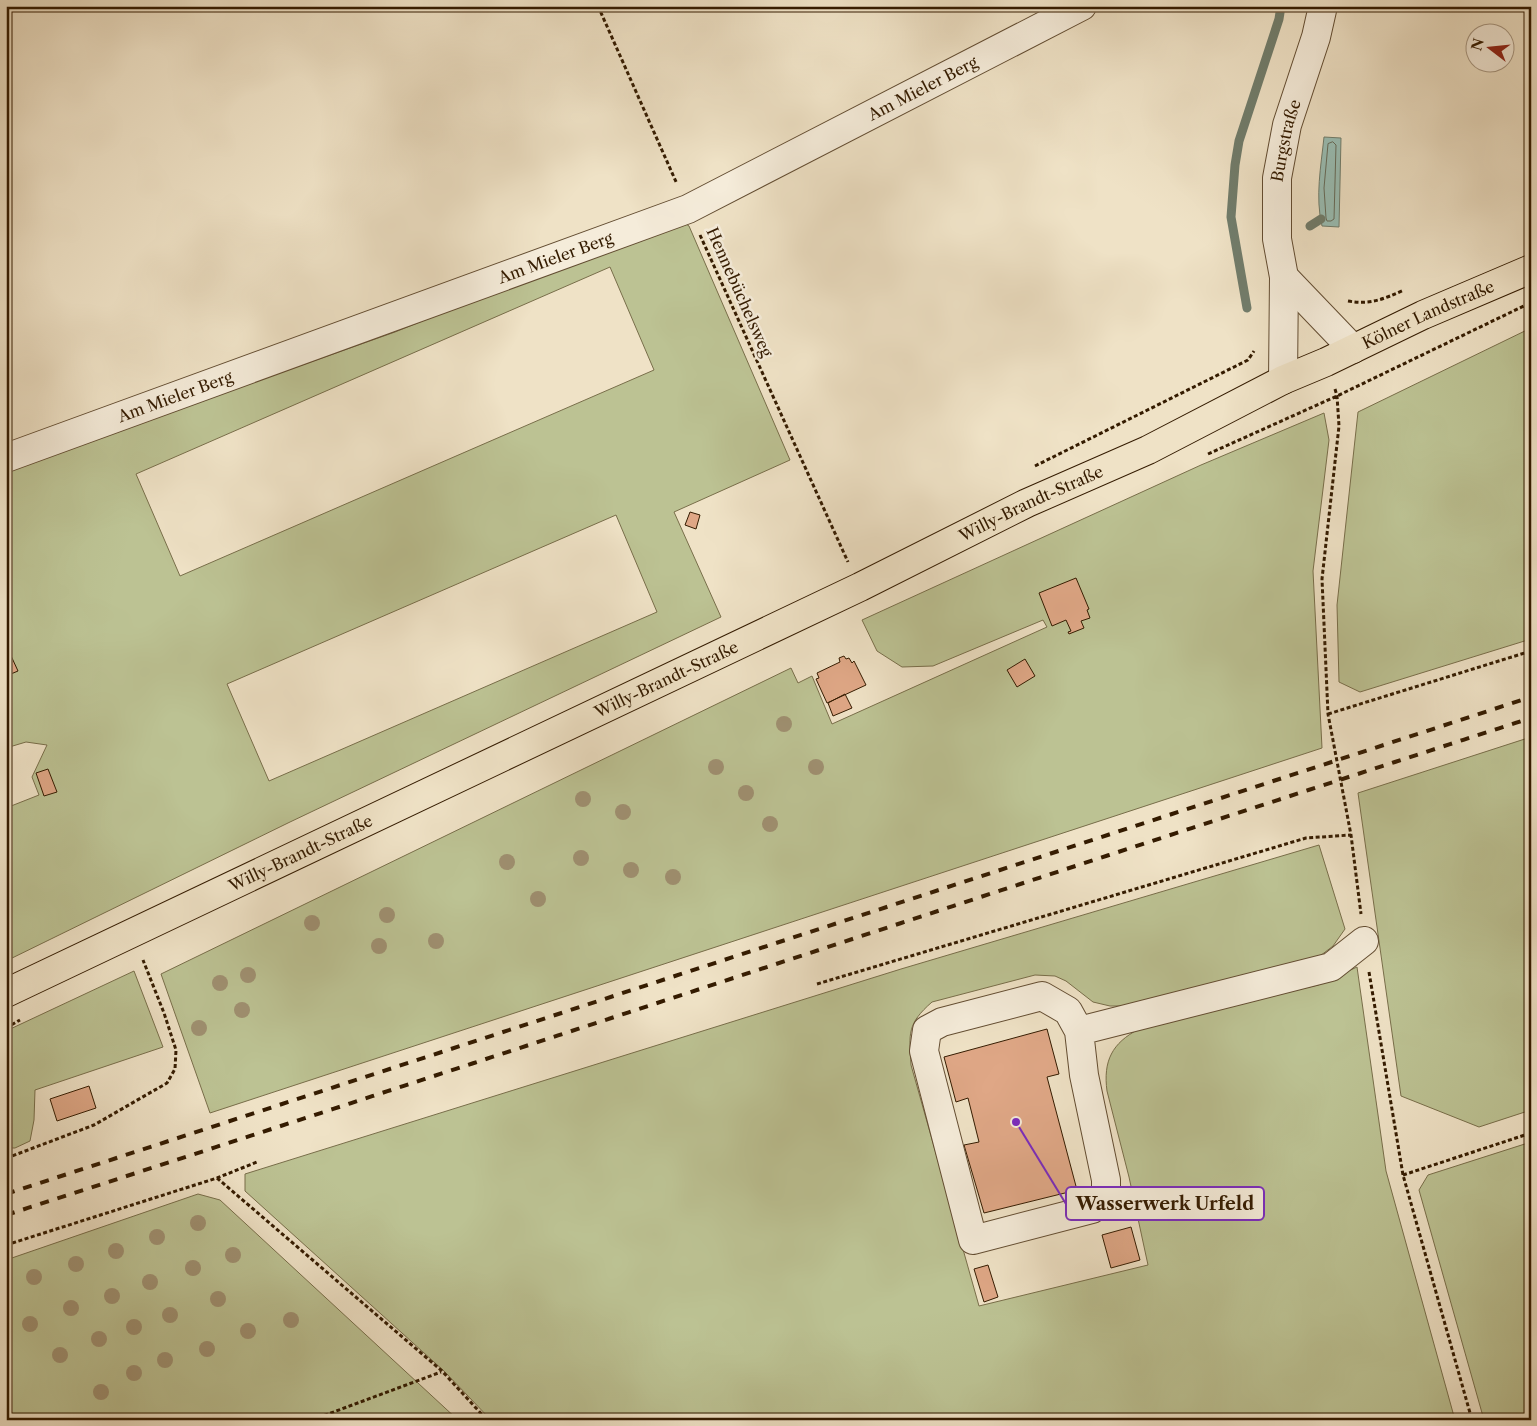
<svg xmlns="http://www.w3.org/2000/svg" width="1537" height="1426" font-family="'Libre Caslon Text',serif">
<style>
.green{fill:#bcc293;stroke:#786e4a;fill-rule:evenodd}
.water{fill:#9abeb4;stroke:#717d6c}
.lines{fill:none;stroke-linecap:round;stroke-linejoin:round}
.shore{stroke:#676c5a;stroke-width:1}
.stream{stroke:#717d6c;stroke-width:9}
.building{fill:#dfa786;stroke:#341b00}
.minor-casing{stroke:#634d32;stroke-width:30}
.major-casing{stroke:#341b00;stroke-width:30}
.path{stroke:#341b00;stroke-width:3;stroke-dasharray:4 2.5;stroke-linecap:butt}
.minor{stroke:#f5ecda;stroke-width:28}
.major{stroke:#efe2c6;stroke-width:28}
.rail{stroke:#341b00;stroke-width:4;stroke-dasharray:9 9;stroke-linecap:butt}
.tree{fill:#9f9071}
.labels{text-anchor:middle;stroke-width:5;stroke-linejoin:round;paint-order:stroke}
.street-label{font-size:16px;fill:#341b00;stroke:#f5ecda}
.leader{fill:none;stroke:#7b2cbf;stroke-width:2}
.callout-dot{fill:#7b2cbf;stroke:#f5ecda;stroke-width:2}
.callout{fill:#f5ecda;stroke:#7b2cbf;stroke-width:2}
.callout-label{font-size:18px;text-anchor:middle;font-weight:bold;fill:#341b00}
</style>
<rect width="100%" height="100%" fill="#efe2c6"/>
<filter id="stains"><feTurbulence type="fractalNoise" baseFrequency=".004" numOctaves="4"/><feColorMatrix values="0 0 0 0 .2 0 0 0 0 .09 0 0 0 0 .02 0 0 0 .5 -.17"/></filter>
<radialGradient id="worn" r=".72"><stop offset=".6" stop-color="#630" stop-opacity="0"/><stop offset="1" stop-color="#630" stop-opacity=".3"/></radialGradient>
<path class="green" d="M677,218L689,226L790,460L674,512L721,617L290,822L6,961V808L39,795L32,777L47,745L26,742L6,748V470L395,332ZM610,267L654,370L180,576L136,474ZM616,515L657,612L269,781L227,684Z
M1531,328V639L1360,692L1339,682L1337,605L1358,412Z
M1324,413L1329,440L1313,571L1322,748L210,1113L161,974L791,668L798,683L812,676L832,724L1047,627L1043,620L933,666L902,667L877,651L862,620L1201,465Z
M1531,737V1110L1479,1127L1401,1096L1358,793Z
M1319,845L1345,929L1333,946L1320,956L1126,1006H1110L1093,1002L1066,981L1055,976L1035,975L932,1002C907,1024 909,1033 911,1065L979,1306L1148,1265L1129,1177L1107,1091C1103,1061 1112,1043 1139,1029L1251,1000L1318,985L1357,967L1386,1171L1455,1420H491L444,1371L245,1191V1174L901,969Z
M134,971L163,1047L35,1090L34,1120L30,1141L15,1148H6V1031Z
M1531,1142V1420H1484L1419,1190L1428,1175Z
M198,1194L220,1200L458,1420H6V1260Z"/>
<path class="water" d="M1324,137L1341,138L1339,227L1322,226C1315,197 1321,166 1324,137Z"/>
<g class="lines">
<path class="shore" d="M1333,142L1336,145L1334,219L1331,221H1327L1326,218L1324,188L1328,144Z"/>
<path class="stream" d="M1310,226L1321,219
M1247,308L1231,217L1235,165L1239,141L1279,19L1281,6"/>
</g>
<path class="building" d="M690,512L700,515L696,529L685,525Z
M1076,578L1089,609L1087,610L1090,618L1081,621L1084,628L1069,634L1068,632L1071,631L1066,620L1052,626L1039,593Z
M6,645L18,671L6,676Z
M844,656L846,659L849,658L852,663L854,661L866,685L827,703L816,679L819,678L817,673L840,662L839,658Z
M1025,659L1035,676L1017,687L1007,670Z
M845,694L852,708L833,716L828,703Z
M48,769L57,792L44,796L36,773Z
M1047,1029L1059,1074L1047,1077L1077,1190L984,1213L964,1145L979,1142L968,1098L956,1102L944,1057Z
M89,1086L96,1108L57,1121L50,1099Z
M1131,1227L1140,1260L1111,1268L1102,1235Z
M988,1265L998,1297L984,1302L974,1269Z"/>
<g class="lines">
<defs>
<g id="minor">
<path d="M1284,277L1353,349"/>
<path id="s1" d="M1283,380L1284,277L1277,239V178L1287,125L1316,37L1323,6"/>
<path id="s2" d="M6,458L688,209L1082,6"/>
<path d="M1079,1031L1068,1011L1042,996L942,1022L927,1030L924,1051L973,1240L1092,1209L1106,1199V1180L1084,1075L1079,1031L1331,967L1364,941"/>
</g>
<g id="major">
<path id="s3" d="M6,993L860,587L1027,503L1148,450L1283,380L1326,362L1423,315L1531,269"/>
</g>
</defs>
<use href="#minor" class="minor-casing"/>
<use href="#major" class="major-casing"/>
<path class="path" d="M598,6L677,184
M700,235L848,562
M1348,301C1370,305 1384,299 1404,290
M1335,389L1337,396L1339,426L1322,579L1328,714L1351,835L1361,914
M1208,454L1337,396L1530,303
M1035,466L1248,360L1254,351
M1328,714L1531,651
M1369,972L1403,1175L1472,1420
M817,984L1306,838L1351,835
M6,1028L20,1020
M6,1156H12L94,1125L167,1083L175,1069L176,1050L164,1013L143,960
M1403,1175L1531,1133
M217,1178L442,1371L487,1420
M6,1245L217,1178L257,1162
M312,1420L441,1372"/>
<use href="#minor" class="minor"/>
<use href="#major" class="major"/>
<path class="rail" d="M6,1194L1531,697
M6,1215C515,1051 1022,882 1531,718"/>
</g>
<g class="tree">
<circle cx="784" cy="724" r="8"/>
<circle cx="716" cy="767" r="8"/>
<circle cx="816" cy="767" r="8"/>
<circle cx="746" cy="793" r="8"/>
<circle cx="583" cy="799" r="8"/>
<circle cx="623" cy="812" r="8"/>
<circle cx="770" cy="824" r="8"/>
<circle cx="581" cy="858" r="8"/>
<circle cx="507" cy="862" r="8"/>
<circle cx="631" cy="870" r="8"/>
<circle cx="673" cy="877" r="8"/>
<circle cx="538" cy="899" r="8"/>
<circle cx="387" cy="915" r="8"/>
<circle cx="312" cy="923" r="8"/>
<circle cx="436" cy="941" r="8"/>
<circle cx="379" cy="946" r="8"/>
<circle cx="248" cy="975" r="8"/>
<circle cx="220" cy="983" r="8"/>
<circle cx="242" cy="1010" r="8"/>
<circle cx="199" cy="1028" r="8"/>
<circle cx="198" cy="1223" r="8"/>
<circle cx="157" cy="1237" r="8"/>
<circle cx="116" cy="1251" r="8"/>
<circle cx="233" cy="1255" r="8"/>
<circle cx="76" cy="1264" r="8"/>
<circle cx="193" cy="1268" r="8"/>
<circle cx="34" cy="1277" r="8"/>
<circle cx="150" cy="1282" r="8"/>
<circle cx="112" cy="1296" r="8"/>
<circle cx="218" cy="1299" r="8"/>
<circle cx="71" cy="1308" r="8"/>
<circle cx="170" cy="1315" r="8"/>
<circle cx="291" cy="1320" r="8"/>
<circle cx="30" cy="1324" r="8"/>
<circle cx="134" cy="1327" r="8"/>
<circle cx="248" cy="1331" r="8"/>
<circle cx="99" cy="1339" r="8"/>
<circle cx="207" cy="1349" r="8"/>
<circle cx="60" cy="1355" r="8"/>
<circle cx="165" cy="1360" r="8"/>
<circle cx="134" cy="1373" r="8"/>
<circle cx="101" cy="1392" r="8"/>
</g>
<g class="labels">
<g class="street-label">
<text dy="6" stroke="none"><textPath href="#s2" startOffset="990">Am Mieler Berg</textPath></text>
<text dy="6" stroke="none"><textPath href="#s1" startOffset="241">Burgstraße</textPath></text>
<text dy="6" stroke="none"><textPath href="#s2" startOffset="585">Am Mieler Berg</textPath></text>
<text transform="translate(740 292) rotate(66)" y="6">Hennebüchelsweg</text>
<text dy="6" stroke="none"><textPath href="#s3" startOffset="1576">Kölner Landstraße</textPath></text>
<text dy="6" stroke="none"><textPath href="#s2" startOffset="180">Am Mieler Berg</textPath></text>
<text dy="6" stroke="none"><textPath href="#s3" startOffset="1136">Willy-Brandt-Straße</textPath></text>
<text dy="6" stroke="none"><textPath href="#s3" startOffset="731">Willy-Brandt-Straße</textPath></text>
<text dy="6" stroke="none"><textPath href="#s3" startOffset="326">Willy-Brandt-Straße</textPath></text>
</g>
</g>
<path class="leader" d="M1016 1122L1066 1204"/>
<circle class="callout-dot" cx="1016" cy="1122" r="5"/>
<rect class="callout" x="1066" y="1187" width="198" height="33" rx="5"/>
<g class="callout-label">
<text x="1165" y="1210">Wasserwerk Urfeld</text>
</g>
<rect width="1537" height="1426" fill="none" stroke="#efe2c6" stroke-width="25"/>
<rect x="8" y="8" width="1522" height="1411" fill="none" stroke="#341b00" stroke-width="2.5"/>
<rect x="12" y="12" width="1512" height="1401" fill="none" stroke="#341b00"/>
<g transform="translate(1490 48) rotate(286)"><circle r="24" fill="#f5ecda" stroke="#a89883"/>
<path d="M0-4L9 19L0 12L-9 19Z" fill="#8f2418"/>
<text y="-8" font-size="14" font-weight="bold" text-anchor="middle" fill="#341b00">N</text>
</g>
<rect width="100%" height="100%" filter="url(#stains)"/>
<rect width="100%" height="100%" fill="url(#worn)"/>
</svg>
